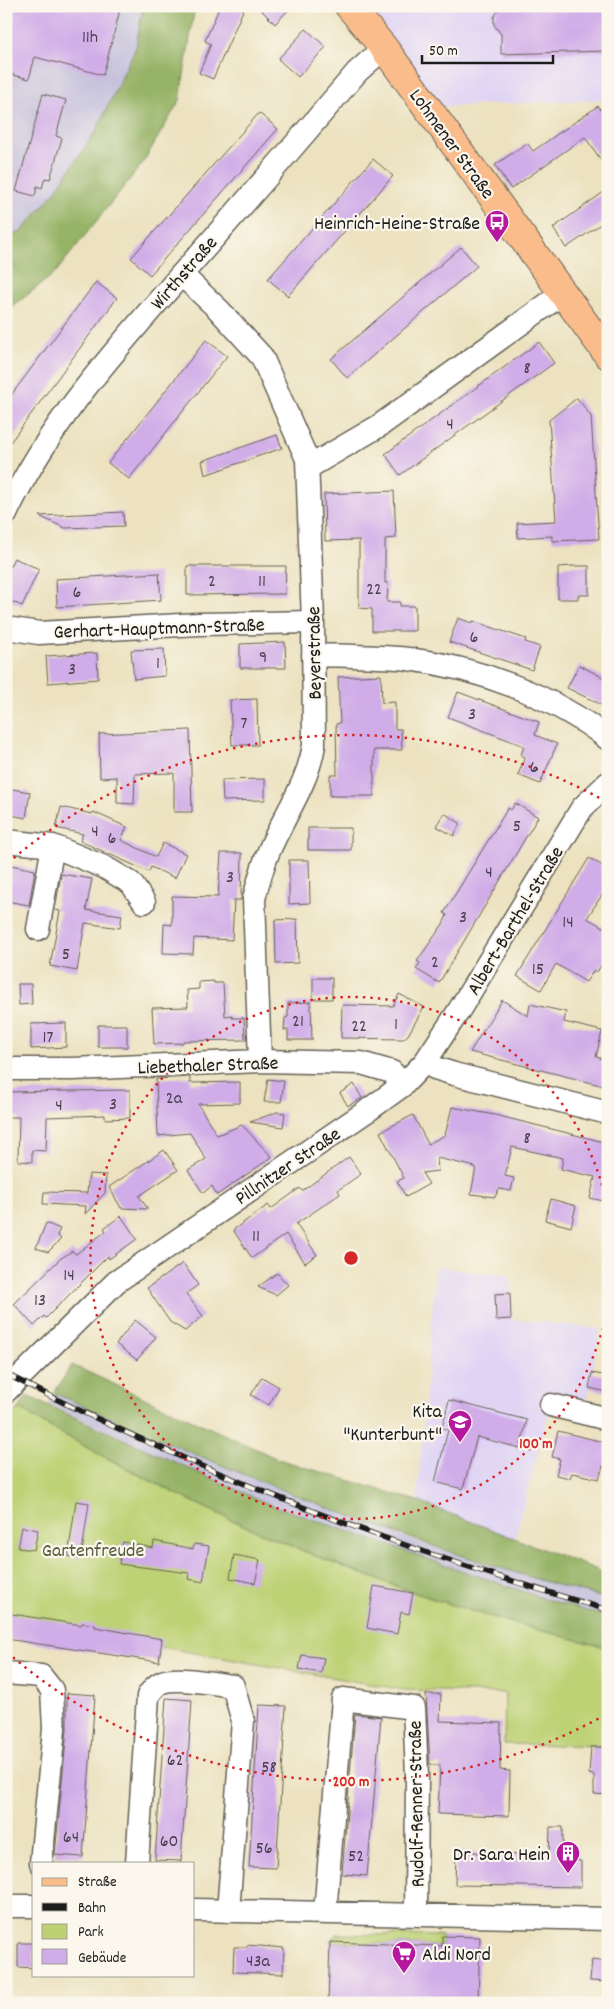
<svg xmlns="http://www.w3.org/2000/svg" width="614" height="2009" font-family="Dekko,sans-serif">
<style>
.built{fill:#e0d4f4}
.industrial{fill:#c4c0db}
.green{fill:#bdd174;stroke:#6c7648}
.forest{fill:#96b366;stroke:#596841}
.building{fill:#d0ace8}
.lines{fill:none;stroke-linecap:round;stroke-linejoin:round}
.minor-casing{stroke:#656155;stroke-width:25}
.major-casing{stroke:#656155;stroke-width:30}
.minor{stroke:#fff;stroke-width:22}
.major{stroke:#f9bc8a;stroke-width:28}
.rail-casing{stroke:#1c1c1c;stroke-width:5.5}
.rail{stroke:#fbf7ec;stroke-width:4;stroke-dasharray:11;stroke-linecap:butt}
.ring{fill:none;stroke:#d62828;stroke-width:2.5;stroke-dasharray:2.5 5}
.labels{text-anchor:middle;stroke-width:4.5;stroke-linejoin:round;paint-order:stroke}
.number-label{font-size:18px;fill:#49404f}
.street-label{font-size:20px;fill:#1c1c1c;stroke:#fbf7ec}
.poi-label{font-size:20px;fill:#1c1c1c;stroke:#fbf7ec;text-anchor:end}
.park-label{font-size:20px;fill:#545b3b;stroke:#fbf7ec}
.centre{fill:#d62828;stroke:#fbf7ec;stroke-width:2.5}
.ring-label{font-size:15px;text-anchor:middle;font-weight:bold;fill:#d62828;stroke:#fbf7ec;stroke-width:4.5;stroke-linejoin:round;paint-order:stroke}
</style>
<rect width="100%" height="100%" fill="#fbf7ec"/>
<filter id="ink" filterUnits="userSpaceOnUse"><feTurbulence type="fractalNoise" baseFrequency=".02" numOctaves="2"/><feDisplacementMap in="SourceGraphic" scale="10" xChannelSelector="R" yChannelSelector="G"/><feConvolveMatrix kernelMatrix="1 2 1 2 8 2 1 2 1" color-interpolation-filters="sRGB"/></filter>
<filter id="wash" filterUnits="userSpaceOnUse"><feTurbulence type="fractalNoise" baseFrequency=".0096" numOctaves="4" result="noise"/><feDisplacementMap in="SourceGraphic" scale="20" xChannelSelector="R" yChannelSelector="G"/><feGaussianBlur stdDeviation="1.12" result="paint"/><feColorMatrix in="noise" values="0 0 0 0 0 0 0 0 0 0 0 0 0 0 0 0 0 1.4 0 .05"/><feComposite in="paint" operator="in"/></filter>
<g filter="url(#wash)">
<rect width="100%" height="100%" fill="#ece2c0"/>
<path class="built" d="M361,6H608V99L439,107L386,37L387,30L374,15Z
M436,1267L511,1276V1319L601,1329L585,1407L553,1399L514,1540L417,1501Z"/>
<path class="industrial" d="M6,6H143L136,47L96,131L54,193L21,232L6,237Z
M54,1393L187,1451L409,1539L552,1584L608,1599V1617L545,1599L271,1505L48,1404Z"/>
<path class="green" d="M19,1409C159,1491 307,1560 462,1608C510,1623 559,1635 608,1648V1746L504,1744L505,1693L404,1690L166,1648L6,1624V1418Z
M336,1934L442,1936V1946L330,1942Z"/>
<path class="forest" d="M143,6H195L180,100L142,164L55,273L6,312V237L21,232L54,193L96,131L136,47Z
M72,1365L278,1459L417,1501L608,1574V1599C417,1549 234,1473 54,1393Z
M27,1396L271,1505L545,1599L608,1617V1648C559,1635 510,1623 462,1608C307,1560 159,1491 19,1409Z"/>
<g id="blocks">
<path class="building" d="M6,6H106L120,10L103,75L35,57L29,79L6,73Z
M220,6H245L213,79L199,73L211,44L205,41Z
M257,6H292L275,24Z
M501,6H608V51L501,54V34L494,25V17Z
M306,29L326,47L298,77L278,59Z
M43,94L66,100L56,136L62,138L50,179L45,178L42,188L37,186L35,196L16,191Z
M598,106L608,119V170L585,137L511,189L495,165L527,143L533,151Z
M259,113L278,129L150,275L131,258Z
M373,159L393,176L288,296L268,279Z
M608,189V219L566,248L553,228Z
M461,247L477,266L347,378L331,359Z
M96,282L117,298L6,448V402Z
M206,340L227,356L129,479L108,463Z
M539,342L554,363L400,475L385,454Z
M577,398L591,416L599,539L552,541V536L518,538L517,523L556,521L549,420Z
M277,435L282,448L205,475L202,461Z
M394,491L396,538L385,539V583H388L387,602H400V606H415V631H372V609L359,608V540L325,541L324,494Z
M123,512L124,526L65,528L39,516Z
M14,558L39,569L22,606L6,599V574Z
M187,566H286L285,594L187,595Z
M573,566H589V595H578V599H558V567Z
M159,573L161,600L57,607L56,579Z
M458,618L472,623L473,621L526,639L525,642L540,647L532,670L449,642Z
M285,642L286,668H240V644Z
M164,649L165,676L134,679L131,650Z
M97,653L98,679L48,683L46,656Z
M579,665L608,680V708L567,688Z
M381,675L382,703L395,702V729H401L402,750H374V796H330V775H337L336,724L340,723L338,677Z
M458,692L539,722L535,735L557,744L540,784L518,775L525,757L521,755L524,746L448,717Z
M257,699L258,745H232L230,700Z
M190,730L192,812H174V773L135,774L134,804L117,803V777L100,778L99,734Z
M265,779V800L223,801L222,780Z
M6,788L30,792L26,818L6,814Z
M515,803L538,817L439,983L416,969L420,963L417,961L443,924L447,915L444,913L489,839L508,808L511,810Z
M61,807L92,814L93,812L127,827L121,840L156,857L163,843L186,854L175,878L151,867L149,872L80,841L83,834L56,828Z
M444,813L460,823L454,836L436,826Z
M308,828H351V850H308Z
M221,853H242L241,900H234L232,940L194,938L193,954L163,953L164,924L172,925V896L218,897Z
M589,858L608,869V886L587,918L608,930V954L597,972L594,970L586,982L556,964L541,990L517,976Z
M289,860H309L310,903L289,904Z
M6,864L35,870L29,905L6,901Z
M61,874L92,879L86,910L122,915L120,928L85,923L77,971L50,966L60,911L55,910Z
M297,919L298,963L276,964L275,920Z
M313,978H332V999H313Z
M214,981V983H223L225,1016L232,1015V1018H244L245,1040L183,1041V1043L154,1044L152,1008L188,1007L187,990L199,989V982Z
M18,984H31L32,1004L19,1005Z
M399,994L424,1007L408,1035L403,1039L341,1038L342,1005L393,1006Z
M502,1000L528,1016L530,1004L566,1012L564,1022L602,1031L596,1057L608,1060V1087L470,1052Z
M311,1002L312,1040H288V1030H284L285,1018L288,1017V1003Z
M66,1023V1047L31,1049V1024Z
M98,1025H127V1047H98Z
M190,1077V1083L240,1082V1103L198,1104L217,1135L242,1125L272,1157L217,1195L212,1186L203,1193L188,1170L206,1159L190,1133L158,1136L156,1079Z
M268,1079L284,1081L281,1102H264Z
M354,1084L362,1098L348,1106L340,1093Z
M130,1090V1118L105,1119V1115L47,1117L46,1151L32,1150V1162L18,1161L19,1117H6V1092Z
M452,1107L495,1115L608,1143V1202L590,1198L595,1177L561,1169L563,1158L512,1147L505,1176L514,1178L511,1191L499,1189L495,1197L471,1194L476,1167L437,1158L438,1171L422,1173L429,1184L406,1197L397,1181L404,1178L380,1132L413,1115L428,1144L445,1135Z
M277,1112L285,1113L283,1127L250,1122Z
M164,1150L178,1170L139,1196L148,1209L121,1208L109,1187Z
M349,1157L361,1174L338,1190L340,1194L296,1224L317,1255L305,1263L286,1234L252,1258L233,1230L268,1205L271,1209L300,1188L302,1191Z
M89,1174L106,1175L105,1193L85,1214L86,1206L43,1204L44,1192L87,1193Z
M551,1199L576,1206L571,1227L545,1220Z
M121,1216L137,1239L109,1259L108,1256L46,1318L44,1316L34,1326L14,1304L60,1259L72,1251L76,1254L106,1231L104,1228Z
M46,1223L60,1229L57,1235L61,1239L48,1252L36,1248Z
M183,1263L198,1285L186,1294L203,1316L185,1331L170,1322L147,1288Z
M277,1273L288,1285L276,1295L258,1287Z
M510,1293L511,1319L496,1320L495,1294Z
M135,1320L156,1337L137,1360L116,1344Z
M592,1373L608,1376V1392L589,1388Z
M262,1377L279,1387L269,1405L251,1395Z
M449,1400L527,1420L520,1448L477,1437L463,1489L435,1482L448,1430L442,1428Z
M558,1431L608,1443V1467L603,1466L599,1479L572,1473L570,1478L556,1475L560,1459L552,1457Z
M76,1501L89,1503L81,1559L68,1556Z
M22,1527L38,1530L34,1550L18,1548Z
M154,1541L193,1549L194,1544L209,1546L203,1582L188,1579L189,1573L119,1564L123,1542L153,1548Z
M234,1555L260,1560L255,1583L230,1578Z
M374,1586L413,1593L409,1614L401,1612L397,1634L367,1628Z
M6,1613L81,1625L82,1623L95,1625V1627L162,1639L159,1662L6,1639Z
M302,1655L324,1658L321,1673L299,1669Z
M67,1693L95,1695L83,1857L55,1855L67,1730Z
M426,1694H441L440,1721L501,1723L500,1770L510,1771L509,1816L438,1814L440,1765H430Z
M166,1698L192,1700L181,1861L155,1860Z
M259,1705L286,1706L276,1868L249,1867Z
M355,1714L381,1717L367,1876L342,1874Z
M591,1747H608V1795L594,1794V1775L589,1774Z
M550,1827H563V1852H578V1861H581V1887L455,1885L456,1851L549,1857Z
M442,1936L480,1937L478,2003H328L330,1942L442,1946Z
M18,1943H34V1968L18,1967Z
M247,1945L284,1948L283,1974L233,1972L234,1947H247Z
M592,1960L608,1962V1982L590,1981Z"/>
</g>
</g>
<g filter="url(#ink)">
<use href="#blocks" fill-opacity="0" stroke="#656155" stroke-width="1"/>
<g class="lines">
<defs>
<path id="minor" d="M182,275L219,310L262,357L307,459L313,622L314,745C308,784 284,815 269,851C262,867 258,883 254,899L260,1061
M309,467L379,426L563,293
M6,514C48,424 116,349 181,275C241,208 299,140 357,72L384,48
M6,628L39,633L198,624L313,622
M313,655C345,656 376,656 408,659C475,667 555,696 608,739
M6,841L53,846L104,867L131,883L144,902
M38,929L53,846
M425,1062L435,1068L454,1074L608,1113
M6,1069H73L260,1061L361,1063L392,1072L403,1085
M6,1391L116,1282L367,1111L403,1085L425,1062L458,1012L582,808L608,783
M551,1405L608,1419
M6,1673L41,1676L52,1690L54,1729L41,1863
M137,1863L148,1696C152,1690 155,1685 162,1682C178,1676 216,1684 233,1686L243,1721L228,1911
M6,1906H34
M194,1910L608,1919
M325,1913L343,1699L414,1708L417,1775L416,1915"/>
<path id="major" d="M349,6L384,48L608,355"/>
</defs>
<use href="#minor" class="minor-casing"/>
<use href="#major" class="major-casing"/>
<use href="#minor" class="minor"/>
<use href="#major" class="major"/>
<defs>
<path id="rail" d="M6,1374C199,1473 400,1550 608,1610"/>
</defs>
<use href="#rail" class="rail-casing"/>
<use href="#rail" class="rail"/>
</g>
</g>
<g class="ring">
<path d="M608 1306A261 261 0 1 1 608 1210"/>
<path d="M605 1715A523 523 0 0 1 8 1653M8 863A523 523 0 0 1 605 801"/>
</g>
<defs>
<symbol id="bus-pin" viewBox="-11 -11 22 30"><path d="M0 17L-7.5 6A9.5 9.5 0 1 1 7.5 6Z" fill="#b5179e" stroke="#fbf7ec"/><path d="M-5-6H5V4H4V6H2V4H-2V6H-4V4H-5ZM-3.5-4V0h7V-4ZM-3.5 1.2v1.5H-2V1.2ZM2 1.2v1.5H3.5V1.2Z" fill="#fff"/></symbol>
<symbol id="school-pin" viewBox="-11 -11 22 30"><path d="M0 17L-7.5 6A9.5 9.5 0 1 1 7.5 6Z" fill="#b5179e" stroke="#fbf7ec"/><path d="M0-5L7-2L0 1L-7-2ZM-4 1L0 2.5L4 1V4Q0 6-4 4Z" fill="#fff"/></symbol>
<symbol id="building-pin" viewBox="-11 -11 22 30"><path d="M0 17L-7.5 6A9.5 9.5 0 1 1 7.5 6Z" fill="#b5179e" stroke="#fbf7ec"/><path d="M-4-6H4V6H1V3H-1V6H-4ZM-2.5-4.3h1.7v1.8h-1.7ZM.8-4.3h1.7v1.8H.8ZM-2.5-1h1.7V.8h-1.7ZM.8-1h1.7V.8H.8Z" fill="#fff"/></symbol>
<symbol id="supermarket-pin" viewBox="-11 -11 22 30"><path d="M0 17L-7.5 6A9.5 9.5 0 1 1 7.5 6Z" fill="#b5179e" stroke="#fbf7ec"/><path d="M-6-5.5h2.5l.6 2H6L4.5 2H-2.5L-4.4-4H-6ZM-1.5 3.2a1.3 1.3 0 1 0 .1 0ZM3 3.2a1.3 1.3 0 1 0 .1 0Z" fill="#fff"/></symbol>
</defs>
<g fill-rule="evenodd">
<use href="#bus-pin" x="483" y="208" width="28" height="38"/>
<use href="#school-pin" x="446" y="1408" width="28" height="38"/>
<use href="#building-pin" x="554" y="1839" width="28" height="38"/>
<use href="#supermarket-pin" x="390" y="1939" width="28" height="38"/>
</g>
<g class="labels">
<g class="number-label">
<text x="90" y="42">11h</text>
<text x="527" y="373">8</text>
<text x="450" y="429">4</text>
<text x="212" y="586">2</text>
<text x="262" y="586">11</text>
<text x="374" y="594">22</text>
<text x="77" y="597">6</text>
<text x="474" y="642">6</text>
<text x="263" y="662">9</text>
<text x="158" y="668">1</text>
<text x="72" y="674">3</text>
<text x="472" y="719">3</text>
<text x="244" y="728">7</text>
<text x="534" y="772">6</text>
<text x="517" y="831">5</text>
<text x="95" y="836">4</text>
<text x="112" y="843">6</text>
<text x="489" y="877">4</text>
<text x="230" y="882">3</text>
<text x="463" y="922">3</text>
<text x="568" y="927">14</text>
<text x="66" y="959">5</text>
<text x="435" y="967">2</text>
<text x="538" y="974">15</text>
<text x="298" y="1026">21</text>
<text x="396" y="1029">1</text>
<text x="359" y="1031">22</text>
<text x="48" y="1042">17</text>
<text x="174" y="1103">2a</text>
<text x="113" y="1109">3</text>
<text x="59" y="1110">4</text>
<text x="527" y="1143">8</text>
<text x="256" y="1241">11</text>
<text x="69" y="1280">14</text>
<text x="40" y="1305">13</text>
<text x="175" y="1765">62</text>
<text x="269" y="1772">58</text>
<text x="71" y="1842">64</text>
<text x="169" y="1846">60</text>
<text x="264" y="1853">56</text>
<text x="356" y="1861">52</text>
<text x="258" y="1966">43a</text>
</g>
<g class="street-label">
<text transform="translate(453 143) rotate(54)" y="7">Lohmener Straße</text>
<text transform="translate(183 272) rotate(-49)" y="7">Wirthstraße</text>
<text transform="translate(159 627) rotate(-2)" y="7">Gerhart-Hauptmann-Straße</text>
<text transform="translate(313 653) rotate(-91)" y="7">Beyerstraße</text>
<text transform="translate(514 920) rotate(-59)" y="7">Albert-Barthel-Straße</text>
<text transform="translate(208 1064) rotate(-2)" y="7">Liebethaler Straße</text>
<text transform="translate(287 1165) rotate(-34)" y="7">Pillnitzer Straße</text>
<text transform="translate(415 1804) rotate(-91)" y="7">Rudolf-Renner-Straße</text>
</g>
<g class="poi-label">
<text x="480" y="229">Heinrich-Heine-Straße</text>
<text x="442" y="1417">Kita<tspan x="442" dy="23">"Kunterbunt"</tspan></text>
<text x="550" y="1860">Dr. Sara Hein</text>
<text x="422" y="1960" text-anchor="start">Aldi Nord</text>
</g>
<g class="park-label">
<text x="93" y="1556">Gartenfreude</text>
</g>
</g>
<circle cx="351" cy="1258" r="8" class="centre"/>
<g class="ring-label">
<text x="536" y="1448">100 m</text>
<text x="351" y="1786">200 m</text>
</g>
<rect width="614" height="2009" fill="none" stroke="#fbf7ec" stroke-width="25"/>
<rect x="32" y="1862" width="162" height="115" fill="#fbf7ec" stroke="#a29f99"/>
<rect x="42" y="1878" width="25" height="8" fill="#f9bc8a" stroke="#a29f99"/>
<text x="78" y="1886" font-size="15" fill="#1c1c1c">Straße</text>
<rect x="42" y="1903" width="25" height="8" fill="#1c1c1c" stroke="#a29f99"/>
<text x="78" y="1912" font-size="15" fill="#1c1c1c">Bahn</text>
<rect x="42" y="1924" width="25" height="15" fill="#bdd174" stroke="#a29f99"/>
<text x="78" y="1936" font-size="15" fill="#1c1c1c">Park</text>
<rect x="42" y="1949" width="25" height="15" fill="#d0ace8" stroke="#a29f99"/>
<text x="78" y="1962" font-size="15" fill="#1c1c1c">Gebäude</text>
<path d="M422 55v8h131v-8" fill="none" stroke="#1c1c1c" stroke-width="2.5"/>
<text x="429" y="55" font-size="15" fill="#1c1c1c" stroke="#fbf7ec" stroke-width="4" paint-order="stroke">50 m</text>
</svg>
